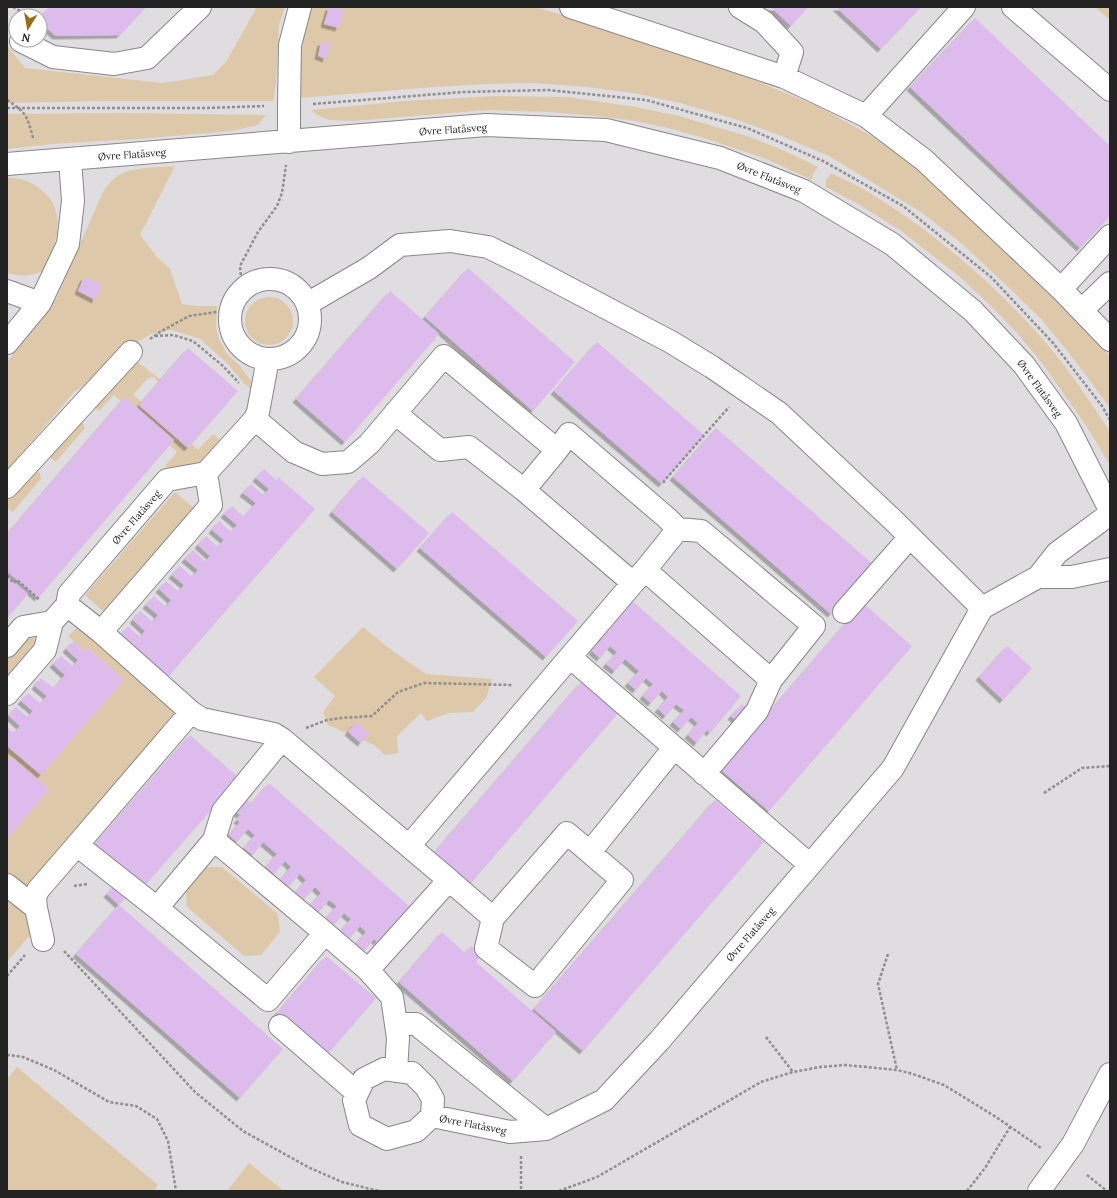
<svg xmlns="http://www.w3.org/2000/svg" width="1117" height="1198" font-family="Lora,serif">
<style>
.green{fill:#ddc9a9;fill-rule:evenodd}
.building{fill:#ddbbec;filter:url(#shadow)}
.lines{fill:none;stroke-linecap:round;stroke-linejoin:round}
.minor-casing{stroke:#888689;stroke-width:24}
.path{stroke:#8f8d90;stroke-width:2.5;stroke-dasharray:3 2;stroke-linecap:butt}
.minor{stroke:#fff;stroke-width:22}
.labels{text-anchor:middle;stroke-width:3;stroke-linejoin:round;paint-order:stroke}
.street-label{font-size:10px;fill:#232324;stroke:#fff}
</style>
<defs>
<filter id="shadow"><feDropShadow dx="-3.5" dy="3.5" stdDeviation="0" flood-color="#0004"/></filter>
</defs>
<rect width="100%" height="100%" fill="#e0dde1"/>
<path class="green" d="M257,7H285L279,25L276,83L273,101H104L7,103V45L25,68L163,83L213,75L226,62Z
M313,7H535L597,25L728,69L819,107L877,139L916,166L1001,245L1039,284L1089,332L1110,356V408L1073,358L1042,320L1003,282L961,243L921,212L829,156L779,135L732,118L680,103L634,93L587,87L534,83L487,84L434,87L301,98C301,75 300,45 307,22C308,17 311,12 313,7Z
M1095,7H1110V20Z
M496,96L568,97L636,107L679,116L750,137L787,152L818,167L813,174L812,180L766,159L704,138L668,128L635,121L597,116L548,112L488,110L353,121L329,120L317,115L311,110L405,101Z
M123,113L266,115L258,125L232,131L138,139L52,144L7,149V114Z
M175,166L140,235L157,257L170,269L182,304L197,306H217L216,328L219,339L227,354L240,366L251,381L252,391L241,380L228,364L200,339L172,330L151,334L120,352L94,380L75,391L7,471V362L42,320L57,297L102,194C106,187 111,180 119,175C135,166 157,168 175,166ZM84,278L102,285L95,299L78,291Z
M831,173C841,178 853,183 863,189C929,228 989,279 1040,336C1066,365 1087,397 1108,429L1110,433V465L1087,427L1042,363L1018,334L994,309L960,277L900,230L858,204L826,187V180Z
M7,178C17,177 28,181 36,186C69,207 58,241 44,271C29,276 22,277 7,273Z
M245 321a24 24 0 1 1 48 0a24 24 0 1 1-48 0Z
M132,363H139L161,380L159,382L153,377L148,378L133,395L142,402L139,406L188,448L192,444L198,450L213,434L219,439V441L201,462L169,469L165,466L177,452L170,445L174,440L125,398L122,402L114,395L99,411L91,404Z
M78,420L83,423L85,428L56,462L48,456Z
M33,470H36L40,473L41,479L13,512L7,508V500Z
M175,492L196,510L106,614L85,595Z
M80,627L176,712V718L33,885L26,887L7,879V839L49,789L13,759L11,761L7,757V746L41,775L124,680L88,648L85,652L68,636L77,628Z
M363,627L390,649L426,674L492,679L486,698L473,712L449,713L427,721L421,713L397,736L398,753L385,755L374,745L328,725L323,712L335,696L314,677Z
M32,636L37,641L38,645L7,682V656L23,637Z
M205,867H222L278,914L280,932L261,955L244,956L187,907L186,891Z
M7,893L28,911L31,934L7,962Z
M17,1067L158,1185L154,1191H7V1079Z
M249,1163L284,1191H227Z"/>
<path class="building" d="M49,7H146L120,35L56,36L40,22V17Z
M329,7H334L344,10L339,28L324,24Z
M771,7H808L791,26Z
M836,7H921L881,49Z
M975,18L1110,146V216L1080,248L910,87Z
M321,42L330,44L326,59L318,56Z
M468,268L575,362L533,411L425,317Z
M84,277L102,285L95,300L78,291Z
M390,291L439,334L345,442L296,399Z
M597,342L704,435L662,484L554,391Z
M188,348L238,391L188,448L139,405Z
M125,397L174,440L38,598L7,571V534Z
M716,428L874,565L831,614L673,477Z
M264,469L276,480L278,477L315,509L166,679L120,635L128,626L140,637L145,631L133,620L140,611L153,622L158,615L146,605L154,596L166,607L171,600L159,589L166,581L179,592L184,585L172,575L180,566L192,577L198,570L185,559L193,550L205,561L210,556L198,545L206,536L218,547L224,540L212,530L219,521L231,532L237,525L224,514L232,506L244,517L256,503L243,493L251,484L263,495L269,489L256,478Z
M363,476L429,533L397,569L332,512Z
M452,512L578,621L546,657L420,548Z
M7,576L28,594L7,618Z
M631,600L741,696L710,733L707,730L697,743L688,735L698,723L691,717L681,729L673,722L684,710L676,704L666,716L658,709L668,697L662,691L651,703L643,696L653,684L646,678L636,690L628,683L639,671L625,659L615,671L606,664L617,652L610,646L600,658L592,651L602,639L599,636Z
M863,603L912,646L769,811L720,769Z
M73,641L85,652L88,648L124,680L41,775L7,746V727L14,733L20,726L8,715L16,707L28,717L33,711L21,701L28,693L40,703L47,696L35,686L41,678L54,688L65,675L53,664L61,656L73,666L78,660L66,649Z
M1007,646L1032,668L1003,700L979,677Z
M581,682L618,713L470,884L434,853Z
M742,704L750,711L739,723L731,716Z
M356,722L369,733L361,743L348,732Z
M190,735L239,778L140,891L91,849Z
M7,757L11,761L13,758L49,789L7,839Z
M269,783L409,906L377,942L374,939L364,951L356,944L366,932L360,926L349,939L340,931L351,919L344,913L333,926L325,919L337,906L329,900L318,913L310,906L321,893L315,887L303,900L295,893L306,880L300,874L288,887L280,880L291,867L285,861L274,874L266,867L277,854L263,842L253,855L244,848L255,835L248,829L237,842L229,835L240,822L237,820Z
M242,795L251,803L240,815L231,808Z
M715,800L764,842L583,1051L534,1009Z
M114,886L126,897L119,905L107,894Z
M119,905L283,1049L240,1098L76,954Z
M442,932L465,953L471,946L482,955L476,962L556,1032L513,1081L399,982Z
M326,956L376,998L326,1056L277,1013Z"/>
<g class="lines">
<defs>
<path id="minor" d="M571,7L784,77L866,116L924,160L1061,289L1110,340
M740,7L764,22L792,52L784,77
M1013,7L1110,90
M21,41L53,57L114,64L147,58L200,7
M866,116L964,7
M289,142V106L290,45L300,7
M7,164L486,125L606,130L720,158L804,191L892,244L973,311L1024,365L1066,423L1110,510
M230 319a40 40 0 1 1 80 0a40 40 0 1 1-80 0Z
M1061,289L1110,236
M7,291L40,303
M307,304L369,268L400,245L450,241L488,247L523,264L671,342L712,367L779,413L893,520L982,608
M1082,310L1110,283
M7,343L40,303L68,244L73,201L70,159
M255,419L294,452L322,464L348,462L369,444L444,356L557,450L569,434L667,518L678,529L645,570L633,583L524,490L469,447L440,450L395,413
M7,487L131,352
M524,490L557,450
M645,570L771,680L814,626L701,531L678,529
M1038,577H1072L1110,569
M67,605L101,632
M844,612L910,537
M7,646L23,627L52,622
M570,657L810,865
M7,694L45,650L52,622L67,605L69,594L167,480L206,473L255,419L258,412L268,359
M191,712L101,632L211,505L206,473
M704,774L757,711L771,680
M214,840L223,811L282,739
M77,845L191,712L202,719L274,734L282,739L449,880L368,970
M409,846L633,583
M590,852L674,748
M449,880L493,918L486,948L535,986L622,880L567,833L493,918
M7,885L36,908L35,898L38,890L77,845L157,908L268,1000L325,933L214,840L157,908
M36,908L43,940
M325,933L368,970L392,997L398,1038L396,1071
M396,1024H416L546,1129
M280,1026L357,1093
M432,1116L433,1099L426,1087L412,1073L384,1069L364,1079L354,1100L360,1125L387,1139L416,1131L432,1116L510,1132L546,1129L604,1100L659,1041L893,768L982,608L1038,577L1057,553L1110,514
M1039,1191L1073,1144L1110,1074"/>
</defs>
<use href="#minor" class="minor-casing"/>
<path class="path" d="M13,7L29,16
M7,100C27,113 27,116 33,138
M313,104L463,92L548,90L646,100L747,128L823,161L903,206L991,277L1053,343L1102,406L1110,420
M7,108H205L264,106
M242,290L240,266L258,232L277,206L282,193L286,165
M155,336L173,335L193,341L223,366L239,383
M150,339L160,332L189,316L231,310
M664,483V481L729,407
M7,576L14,583L17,580L40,600
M306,728L327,720L341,718L372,716L398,692L424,683L513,685
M1044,793L1082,768L1110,766
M74,886L87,884
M64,951L195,1092L243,1131L308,1167L342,1182L379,1191
M888,954L878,984L897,1070
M7,976L25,955
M766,1037L793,1072
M7,1056L9,1055L23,1057L54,1070L109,1102L136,1106L157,1119L168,1141L176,1191
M521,1156V1191
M1087,1175L1107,1191
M559,1191L597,1177L761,1082L793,1072L820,1067L845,1065L897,1070L913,1074L944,1085L996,1117L1041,1148
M967,1191L985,1168L1010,1127"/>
<use href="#minor" class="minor"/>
</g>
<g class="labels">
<g class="street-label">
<text transform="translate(453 129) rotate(-4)" y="4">Øvre Flatåsveg</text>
<text transform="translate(132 154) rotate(-4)" y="4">Øvre Flatåsveg</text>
<text transform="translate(769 177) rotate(22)" y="4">Øvre Flatåsveg</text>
<text transform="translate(1040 388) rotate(54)" y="4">Øvre Flatåsveg</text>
<text transform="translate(136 517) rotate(-49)" y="4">Øvre Flatåsveg</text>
<text transform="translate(750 934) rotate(-49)" y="4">Øvre Flatåsveg</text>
<text transform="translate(473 1124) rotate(11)" y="4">Øvre Flatåsveg</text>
</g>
</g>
<rect width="1117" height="1198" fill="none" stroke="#232324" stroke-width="16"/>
<g transform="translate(28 28) rotate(191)"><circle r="19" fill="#ffffff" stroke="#a7a7a7"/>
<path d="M0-3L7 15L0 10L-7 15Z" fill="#986e1b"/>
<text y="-6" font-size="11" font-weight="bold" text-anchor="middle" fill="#232324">N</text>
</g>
</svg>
